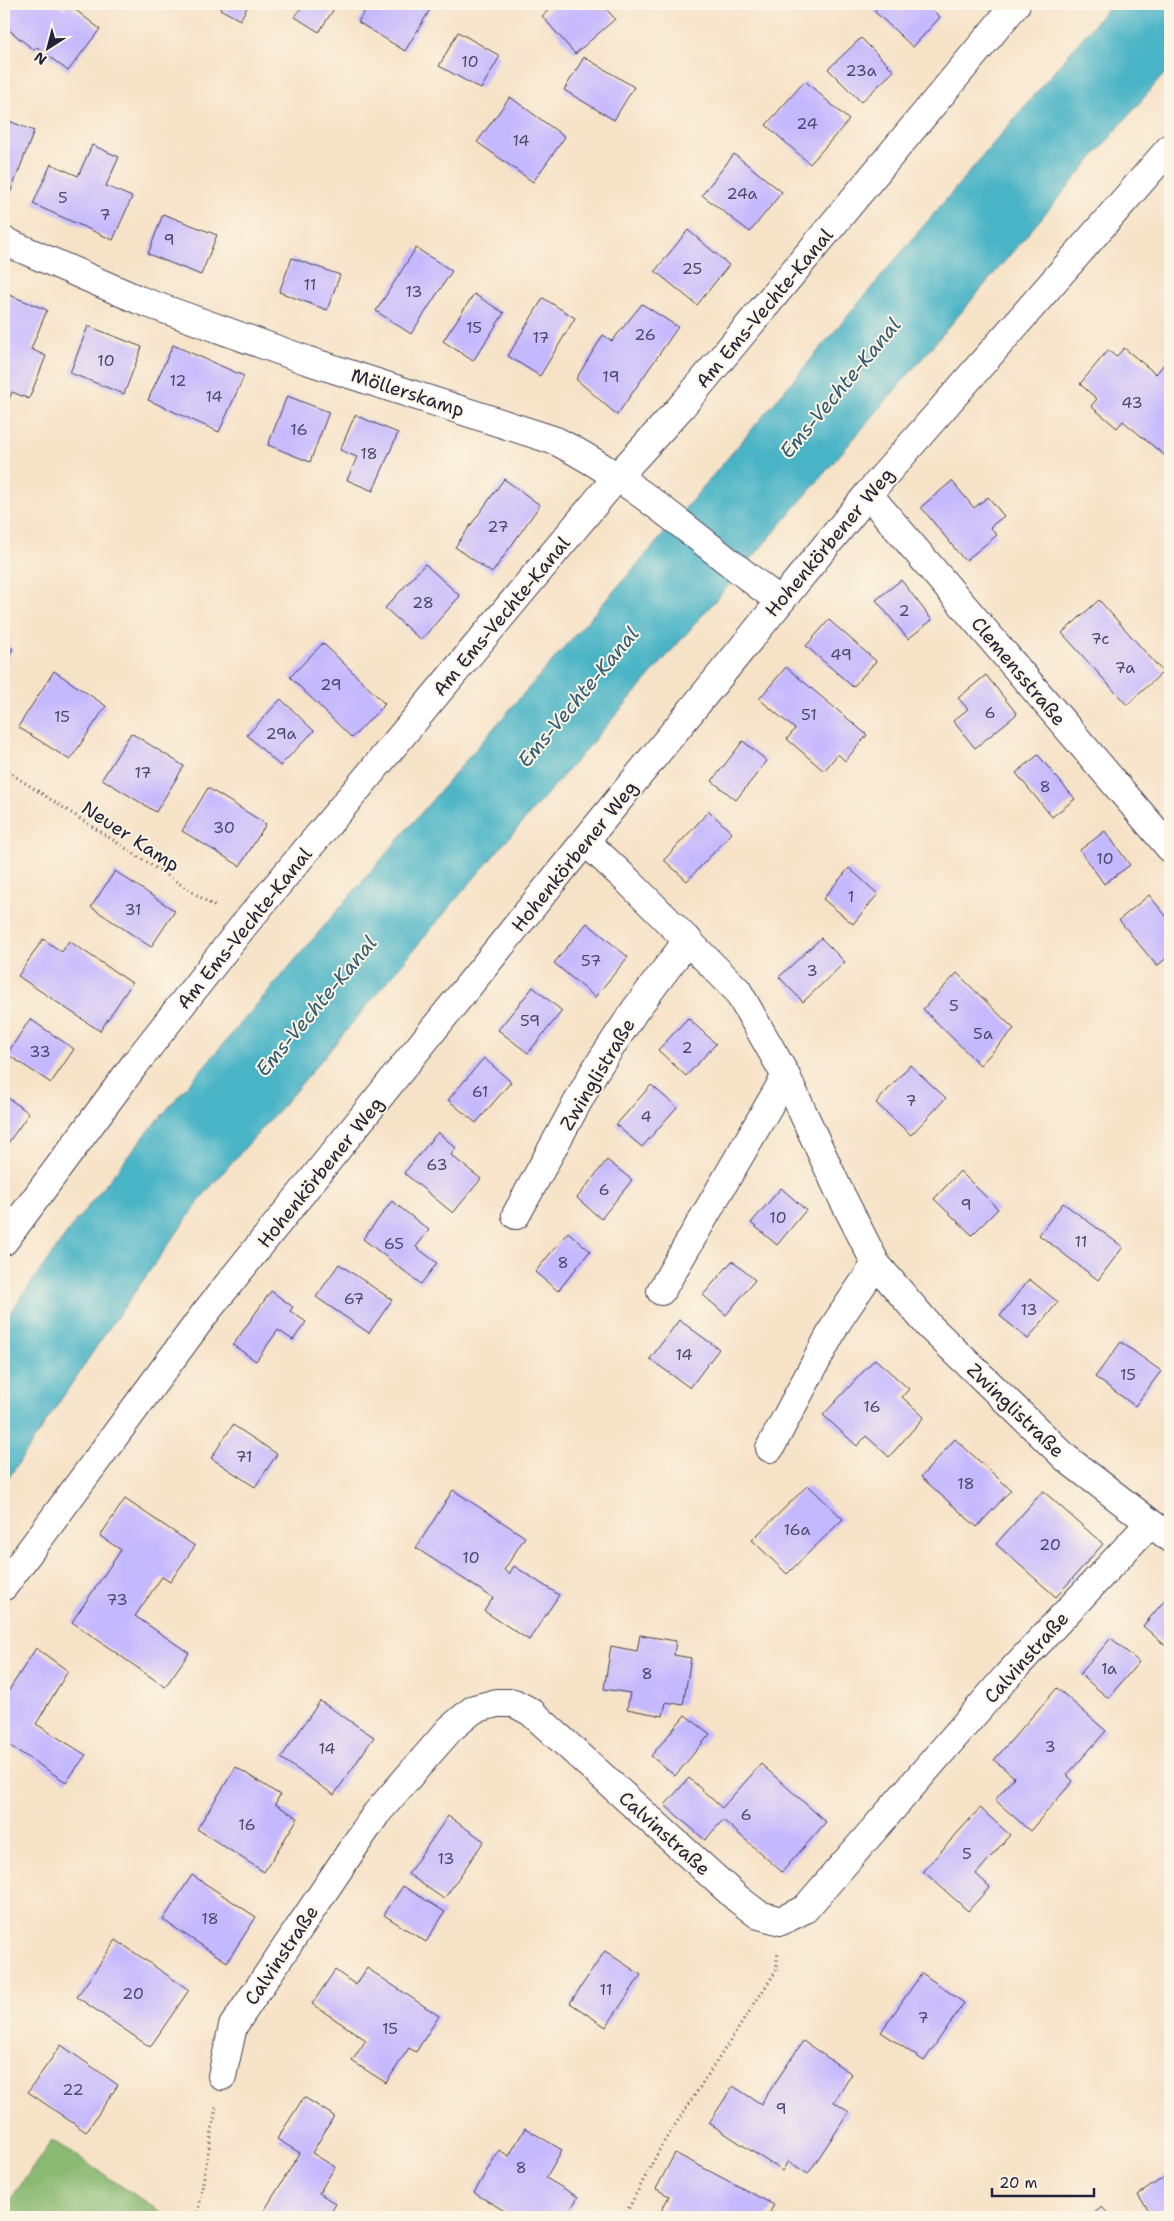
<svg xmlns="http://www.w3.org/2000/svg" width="1174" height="2221" font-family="'Shantell Sans',sans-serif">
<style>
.forest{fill:#8ab972;stroke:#566e56}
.water{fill:#49b4c6;stroke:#366b80}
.building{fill:#c4b8fe}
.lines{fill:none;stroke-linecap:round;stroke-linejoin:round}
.street-casing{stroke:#423f50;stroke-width:30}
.path{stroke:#423f50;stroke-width:3;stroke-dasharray:1 4;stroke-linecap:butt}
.street{stroke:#fff;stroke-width:28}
.labels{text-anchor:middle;stroke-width:4;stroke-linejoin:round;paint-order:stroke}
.number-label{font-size:16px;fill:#4a486c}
.street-label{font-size:19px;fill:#22223b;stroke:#fcf5e5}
.water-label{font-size:20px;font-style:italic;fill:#325c73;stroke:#fcf5e5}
</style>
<rect width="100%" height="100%" fill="#fcf5e5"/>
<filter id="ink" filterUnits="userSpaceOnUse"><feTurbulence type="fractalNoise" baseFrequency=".02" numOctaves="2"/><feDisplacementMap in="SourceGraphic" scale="10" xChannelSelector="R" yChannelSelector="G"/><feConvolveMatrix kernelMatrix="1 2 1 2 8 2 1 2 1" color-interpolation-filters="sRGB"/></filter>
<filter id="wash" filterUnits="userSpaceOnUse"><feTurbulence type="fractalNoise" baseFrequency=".0096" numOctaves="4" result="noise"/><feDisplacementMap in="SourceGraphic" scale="20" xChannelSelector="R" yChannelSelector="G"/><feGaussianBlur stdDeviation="1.12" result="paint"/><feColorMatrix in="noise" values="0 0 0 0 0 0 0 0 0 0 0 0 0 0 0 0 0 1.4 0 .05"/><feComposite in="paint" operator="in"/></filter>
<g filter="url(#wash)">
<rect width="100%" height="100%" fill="#f6e2c7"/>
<path class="forest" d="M52,2140L168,2217H4V2209Z"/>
<path class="water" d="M1111,4H1170V67L753,557L463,891L298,1088L206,1192L107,1331L4,1485V1321L70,1229L145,1135L517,701L650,550Z"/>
<g id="blocks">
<path class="building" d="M4,4H57L64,9L68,4L100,29L68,71L37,47L34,50L4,26Z
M223,4H249L240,20L220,9Z
M303,4H337L319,32L295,17Z
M369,4H424L431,8L405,51L358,22Z
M556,4H602L615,19L575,54L542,16Z
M881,4H925L940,17L913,47L874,11Z
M458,32L500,56L481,89L439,66Z
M861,38L894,71L861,102L828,69Z
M584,57L634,87L614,120L564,90Z
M805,81L849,120L810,164L766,125Z
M510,97L565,137L533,182L477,142Z
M4,119L34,131L9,196L4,194Z
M92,145L119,157L106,186L132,197L113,240L33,204L51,164L78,176Z
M734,154L782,192L750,232L702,195Z
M163,214L217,235L201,275L148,254Z
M688,230L729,265L697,305L655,271Z
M416,248L452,271L411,334L376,311Z
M292,258L340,275L327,310L279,292Z
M4,293L47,310L31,349L46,356L29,399L12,392L6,406L4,405Z
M474,294L504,313L473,361L443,341Z
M543,298L575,318L540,376L508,356Z
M642,304L678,327L617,415L576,379L603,335L612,341Z
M88,326L142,347L124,394L70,373Z
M173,345L244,376L219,432L148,400Z
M1124,348L1156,374L1168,359L1170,361V460L1123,421L1117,428L1091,406L1097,399L1080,384L1108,350L1116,357Z
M287,396L329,412L310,462L268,445Z
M355,415L398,433L373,491L347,480L357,457L340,450Z
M504,479L540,505L492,573L455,547Z
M952,481L974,508L988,497L1004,516L990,527L997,535L965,561L921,507Z
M425,564L460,596L421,640L385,608Z
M901,580L932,620L908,639L876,600Z
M1099,600L1163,672L1127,705L1062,633Z
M829,620L876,661L853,687L806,646Z
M4,643L13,649L4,664Z
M323,643L385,704L352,738L290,677Z
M786,667L867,735L845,761L838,754L824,771L787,739L795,729L759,699Z
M54,671L106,706L70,760L18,727Z
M986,675L1017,714L975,748L953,721L968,709L958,698Z
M281,699L314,731L280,766L247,735Z
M131,733L184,766L156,812L102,779Z
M743,741L767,761L736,800L712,781Z
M1038,755L1075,799L1052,817L1016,773Z
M208,788L266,824L240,866L182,831Z
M709,811L732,833L687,881L664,860Z
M1105,831L1130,865L1104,884L1080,850Z
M849,868L878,894L853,924L823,899Z
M115,871L175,911L151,947L91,907Z
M1149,895L1170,921V955L1157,966L1119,920Z
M587,923L628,957L595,997L554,963Z
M821,938L845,962L803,1002L779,977Z
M43,939L62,952L69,941L132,983L100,1031L18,976Z
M957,973L1014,1029L980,1065L923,1009Z
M533,987L562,1011L528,1053L498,1030Z
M688,1018L716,1044L686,1076L658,1050Z
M30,1019L74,1049L51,1083L7,1054Z
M484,1058L511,1082L476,1123L448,1100Z
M910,1065L946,1098L911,1135L876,1103Z
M651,1085L677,1107L642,1147L616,1125Z
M4,1095L29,1113L4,1149Z
M438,1132L456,1148L451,1155L481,1179L453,1213L404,1173Z
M607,1160L632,1180L601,1219L577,1198Z
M960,1171L998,1209L972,1235L934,1199Z
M781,1188L806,1210L777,1245L751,1223Z
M392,1201L429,1230L416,1247L437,1263L421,1284L363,1239Z
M1063,1203L1123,1247L1098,1280L1039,1235Z
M568,1232L590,1251L558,1291L535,1272Z
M732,1261L755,1280L726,1315L703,1295Z
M339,1264L392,1300L369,1333L316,1297Z
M1029,1279L1058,1302L1028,1339L1000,1316Z
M271,1291L293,1307L290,1311L306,1322L293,1340L278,1330L256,1361L233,1345Z
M679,1320L719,1349L690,1388L650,1359Z
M1121,1342L1161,1371L1135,1406L1095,1377Z
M875,1359L909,1389L902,1397L924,1417L889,1457L866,1436L857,1446L823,1415Z
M233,1425L277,1454L255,1487L211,1458Z
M955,1439L1011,1490L977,1527L921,1477Z
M808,1485L843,1519L787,1574L752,1540Z
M453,1490L525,1537L504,1570L509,1574L514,1566L559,1595L529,1640L484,1611L493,1598L416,1548Z
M1043,1491L1103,1544L1056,1597L996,1544Z
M125,1499L195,1546L170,1582L162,1577L135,1616L189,1653L165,1687L72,1622L121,1550L100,1536Z
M1170,1594V1645L1168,1648L1143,1626Z
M640,1635L676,1641L674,1655L691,1658L683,1705L666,1702L663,1716L627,1709L630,1693L604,1689L611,1646L637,1651Z
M1111,1638L1139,1662L1108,1698L1080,1674Z
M36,1648L68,1671L36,1724L86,1755L66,1782L4,1742V1698Z
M1057,1688L1106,1731L1067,1775L1073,1781L1030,1831L995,1800L1014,1777L994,1760Z
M320,1701L374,1737L334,1795L281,1758Z
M685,1715L710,1734L675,1776L651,1756Z
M761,1764L826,1822L782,1872L723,1820L705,1840L665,1805L689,1778L722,1808Z
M236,1767L280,1795L275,1804L298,1818L264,1872L197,1829Z
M980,1808L1010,1835L976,1874L990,1887L968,1911L923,1871Z
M448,1816L484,1841L444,1899L408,1874Z
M192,1875L256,1917L227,1962L163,1920Z
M403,1886L445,1912L426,1942L384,1915Z
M116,1940L189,1990L150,2047L77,1997Z
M605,1951L641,1975L606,2027L570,2003Z
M367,1968L439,2016L416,2052L409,2048L386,2083L352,2061L366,2040L312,2004L335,1970L356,1985Z
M922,1973L964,2003L924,2061L881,2032Z
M803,2041L852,2074L834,2102L849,2112L808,2174L788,2161L782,2171L709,2123L733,2086L761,2104Z
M61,2045L118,2085L86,2132L28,2092Z
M304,2097L334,2116L312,2153L335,2167L319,2193L336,2204L328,2217H274L264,2211L300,2153L277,2139Z
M525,2128L562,2150L546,2178L578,2197L566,2217H515L474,2193L499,2150L509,2156Z
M675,2153L774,2205L767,2217H707L700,2213L698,2217H658L669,2196L656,2189Z
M1170,2173V2217H1154L1138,2195Z
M1102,2207L1111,2217H1089Z"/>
</g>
</g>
<g filter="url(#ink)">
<use href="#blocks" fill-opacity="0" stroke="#423f50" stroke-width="1"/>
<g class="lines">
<defs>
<path id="street" d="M4,241L139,300L306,360L556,441C638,482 706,547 780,601
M868,494L1170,848
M585,841L628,881L737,990L786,1076L838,1189L876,1264L930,1327L1067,1459L1170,1538
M516,1215L594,1072L635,1010L688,940
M4,1241L135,1064L244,925L617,477L682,406L1016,4
M661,1291L786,1076
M770,1448L837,1322L876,1264
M4,1586L206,1312L585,841L868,494L1170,148
M222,2076L233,2026L376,1814L450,1729L474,1709L497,1703H514L531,1712L738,1899L759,1915L781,1921L805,1909L1007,1676L1149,1524"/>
</defs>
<use href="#street" class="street-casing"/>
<path class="path" d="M4,769L217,908
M197,2217L216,2107
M624,2217L662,2145L776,1971L778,1951"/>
<use href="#street" class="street"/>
</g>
</g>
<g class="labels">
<g class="number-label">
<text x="470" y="67">10</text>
<text x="861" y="76">23a</text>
<text x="807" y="129">24</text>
<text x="521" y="146">14</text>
<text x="742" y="199">24a</text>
<text x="63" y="203">5</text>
<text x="105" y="220">7</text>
<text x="169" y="245">9</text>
<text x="692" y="274">25</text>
<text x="310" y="290">11</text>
<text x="414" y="297">13</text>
<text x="474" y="333">15</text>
<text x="645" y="340">26</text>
<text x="541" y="343">17</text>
<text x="106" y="366">10</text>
<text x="611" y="382">19</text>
<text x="178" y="386">12</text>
<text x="214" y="402">14</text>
<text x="1132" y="408">43</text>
<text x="299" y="435">16</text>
<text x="369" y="459">18</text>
<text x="498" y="532">27</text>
<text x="423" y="608">28</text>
<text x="904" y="616">2</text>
<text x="1100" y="644">7c</text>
<text x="841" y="660">49</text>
<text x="1125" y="673">7a</text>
<text x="331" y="690">29</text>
<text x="990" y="718">6</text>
<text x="809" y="720">51</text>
<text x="62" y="722">15</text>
<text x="281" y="739">29a</text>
<text x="143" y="778">17</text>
<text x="1045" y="792">8</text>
<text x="224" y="833">30</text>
<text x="1105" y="864">10</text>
<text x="851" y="902">1</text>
<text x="133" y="915">31</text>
<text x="591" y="966">57</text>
<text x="812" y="976">3</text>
<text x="954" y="1011">5</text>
<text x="530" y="1026">59</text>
<text x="983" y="1039">5a</text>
<text x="687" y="1053">2</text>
<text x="40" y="1057">33</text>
<text x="480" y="1097">61</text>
<text x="911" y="1106">7</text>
<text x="646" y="1122">4</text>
<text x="437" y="1170">63</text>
<text x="604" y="1195">6</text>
<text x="966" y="1210">9</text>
<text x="778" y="1223">10</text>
<text x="1081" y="1247">11</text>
<text x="394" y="1249">65</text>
<text x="563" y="1268">8</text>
<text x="354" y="1304">67</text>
<text x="1029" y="1315">13</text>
<text x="684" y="1360">14</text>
<text x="1128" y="1380">15</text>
<text x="872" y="1412">16</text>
<text x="244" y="1462">71</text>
<text x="966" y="1489">18</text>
<text x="797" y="1535">16a</text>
<text x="1050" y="1550">20</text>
<text x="471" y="1563">10</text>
<text x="117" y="1605">73</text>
<text x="1109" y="1674">1a</text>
<text x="647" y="1679">8</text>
<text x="1050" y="1752">3</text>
<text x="327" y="1754">14</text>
<text x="746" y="1820">6</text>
<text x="247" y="1830">16</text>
<text x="967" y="1859">5</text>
<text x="446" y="1864">13</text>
<text x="210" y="1924">18</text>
<text x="606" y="1995">11</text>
<text x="133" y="1999">20</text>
<text x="923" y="2023">7</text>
<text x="390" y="2034">15</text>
<text x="73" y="2095">22</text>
<text x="781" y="2114">9</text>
<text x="521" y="2173">8</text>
</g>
<g class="street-label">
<text transform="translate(764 308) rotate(-50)" y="7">Am Ems-Vechte-Kanal</text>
<text transform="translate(408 392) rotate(18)" y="7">Möllerskamp</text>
<text transform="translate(829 542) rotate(-50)" y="7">Hohenkörbener Weg</text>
<text transform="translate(501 616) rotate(-50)" y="7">Am Ems-Vechte-Kanal</text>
<text transform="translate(1019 671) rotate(50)" y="7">Clemensstraße</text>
<text transform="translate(131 836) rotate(33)" y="7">Neuer Kamp</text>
<text transform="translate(574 856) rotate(-51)" y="7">Hohenkörbener Weg</text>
<text transform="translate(244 928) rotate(-51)" y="7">Am Ems-Vechte-Kanal</text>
<text transform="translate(597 1074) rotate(-59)" y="7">Zwinglistraße</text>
<text transform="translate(320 1172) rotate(-51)" y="7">Hohenkörbener Weg</text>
<text transform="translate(1016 1410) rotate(44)" y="7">Zwinglistraße</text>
<text transform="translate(1026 1657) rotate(-48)" y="7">Calvinstraße</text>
<text transform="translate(665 1833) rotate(42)" y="7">Calvinstraße</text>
<text transform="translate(281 1955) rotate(-56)" y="7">Calvinstraße</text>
</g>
<g class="water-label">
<text transform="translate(840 388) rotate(-50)" y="7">Ems-Vechte-Kanal</text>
<text transform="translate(578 697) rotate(-50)" y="7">Ems-Vechte-Kanal</text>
<text transform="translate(316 1006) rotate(-50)" y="7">Ems-Vechte-Kanal</text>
</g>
</g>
<rect width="1174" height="2221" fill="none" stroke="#fcf5e5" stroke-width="20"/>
<g transform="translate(48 48) rotate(216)" stroke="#fcf5e5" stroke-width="4" paint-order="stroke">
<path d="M0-4L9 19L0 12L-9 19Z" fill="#22223b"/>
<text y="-8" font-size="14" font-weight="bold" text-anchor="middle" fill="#22223b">N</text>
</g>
<path d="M992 2188v8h102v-8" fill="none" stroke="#22223b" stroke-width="2.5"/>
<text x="999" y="2188" font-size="15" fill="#22223b" stroke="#fcf5e5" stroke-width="4" paint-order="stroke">20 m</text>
</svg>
